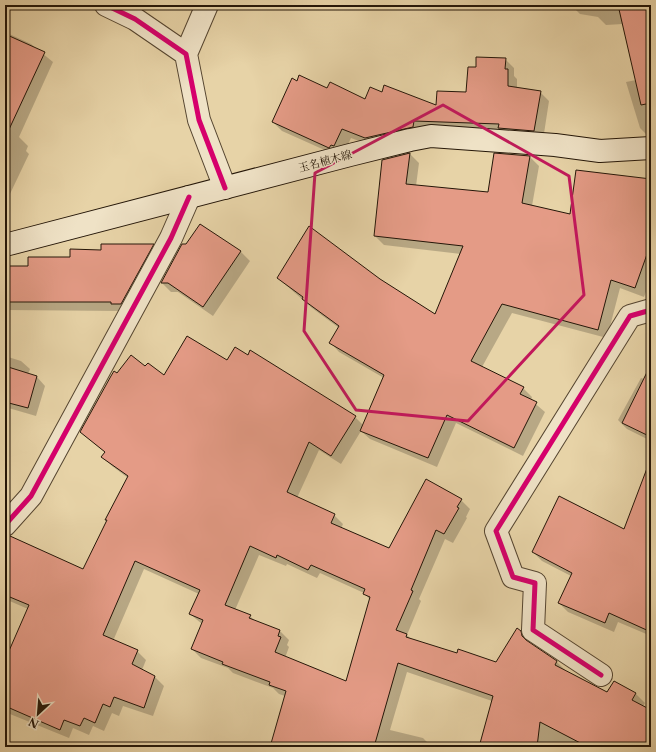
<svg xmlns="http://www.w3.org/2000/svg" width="656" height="752" font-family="'Libre Caslon Text','Noto Serif JP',serif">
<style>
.shadow{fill:#0003;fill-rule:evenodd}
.building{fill:#e49b86;stroke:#241608;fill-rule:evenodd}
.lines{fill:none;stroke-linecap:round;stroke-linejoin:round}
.street-casing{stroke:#554530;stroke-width:24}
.secondary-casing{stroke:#241608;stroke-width:24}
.street{stroke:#efe2c6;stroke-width:22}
.secondary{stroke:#efe2c6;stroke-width:22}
.cycleway-casing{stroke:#efe2c6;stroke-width:8}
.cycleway{stroke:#d6006c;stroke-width:5}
.marked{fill:none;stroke:#c2185b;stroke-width:3;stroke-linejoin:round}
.labels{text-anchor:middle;stroke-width:3;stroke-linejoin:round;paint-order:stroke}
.street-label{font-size:11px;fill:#241608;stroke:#efe2c6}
</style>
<rect width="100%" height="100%" fill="#e7d3a7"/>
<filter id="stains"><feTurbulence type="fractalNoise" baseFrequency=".005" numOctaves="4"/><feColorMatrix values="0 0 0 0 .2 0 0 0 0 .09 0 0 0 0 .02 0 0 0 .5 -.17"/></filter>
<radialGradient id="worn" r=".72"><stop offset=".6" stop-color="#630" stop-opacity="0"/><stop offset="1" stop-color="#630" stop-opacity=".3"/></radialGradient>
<path class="shadow" d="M571,5H651V137H649L640,128L626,82L636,80L623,24L606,25L598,17L580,14Z
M5,32L31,44L53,62L19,137L28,146L26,151L29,154L9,196L5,194Z
M505,59L514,68V76L517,79V88L540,92L549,101L543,140L375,147L351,138L343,155L338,156L282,131L273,122L328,89L365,100L382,93L437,106L467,93L476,68Z
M410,154L419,163L416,186L489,193L530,157L539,166L532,206L571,216L651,180V278L644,297L620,288L607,338L512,313L482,367L523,388L532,397L531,400L545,412L523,456L456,423L437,467L370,439L361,431L341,464L319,450L297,498L334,515L343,524L341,529L389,549L461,500L470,509L466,517L467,518L453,543L445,539L419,599L421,601L407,635L412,640L457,654L496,663L520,631L530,641V645L557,662L566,671L608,694L614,682L636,694L645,703L643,706L651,711V747H480L492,701L407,672L390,730L423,738L430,745L437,747H271L285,696L279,694L273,688L233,673L228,668L201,658L192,649L202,624L190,614L199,594L144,569L113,641L137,651L146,660L142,670L155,677L164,686L153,716L123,706L119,716L112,713L104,731L93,726L89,735L73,728L69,738L5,712V652L9,654L28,609L5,599V542L84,571L128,478L112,466L103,457L106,453L81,432L117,374L146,367L164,377L227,361L355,417L363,425L384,378L339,352L330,342L339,328L312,308L278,278L380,280L435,315L461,254L384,245L375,236ZM259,555L286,566L287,564L317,578L320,573L364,593L370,600L346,682L285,658L289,647L287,645L289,640L280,631L256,622L250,616L235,610Z
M200,225L241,252L250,261L213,316L178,292H171L162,283Z
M153,245L162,254L121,313L119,311L5,310V268L29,267L71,258Z
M5,356L21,361L30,369L28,374L37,377L45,386L36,416L5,407Z
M651,366V441L627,429L618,420L641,378L644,379Z
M651,509V636L618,622L614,632L568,612L559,603L571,576L542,561L533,552L624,531Z"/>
<path class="building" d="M618,5H651V103L641,105Z
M5,34L45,52L5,138Z
M476,57L506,58L505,69H508V86L541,91L534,131L498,128L499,124L414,121L413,127L365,138L342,129L334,146L331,145L329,148L272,122L292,78L297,81L299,75L327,88L330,82L365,99L370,87L382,92L384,85L436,105L437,91L466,92L468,67H476Z
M410,153L406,184L488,192L494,153L530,156L522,203L570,214L576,170L651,179V243L635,288L611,280L598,330L502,304L471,361L524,387L520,394L537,402L514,448L447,415L428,458L360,431L384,375L329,343L339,326L302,299L303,297L277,278L309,226L380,279L435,314L463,246L374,236L382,160Z
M200,224L241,251L203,307L168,283H161L182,244H186Z
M101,244H154L121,304H111V302H5V266H28V257H70V249L101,250Z
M187,336L227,360L235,347L248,355L250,350L356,416L331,456L309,442L287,492L335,514L331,523L389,548L426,479L462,499L457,507L459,508L444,534L436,530L411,590L413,591L396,630L407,634L406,637L457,653L458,649L496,662L517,628L521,631L522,636L526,640L557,661L555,665L607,692L614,681L636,693L632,700L651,710V747H588L540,722L537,747H479L493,696L398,663L374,747H270L286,691L269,685L270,682L222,664L223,662L191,649L203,620L189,614L200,590L135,561L103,635L138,650L132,664L155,676L144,708L114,697L110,707L103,704L95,723L84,718L80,726L64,720L60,730L5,706V660L29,605L5,595V537L10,536L83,569L107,520H105L128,476L101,457L105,452L80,432L111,376L114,371L117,373L131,355L145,366L148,363L164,375ZM250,546L276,558L277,555L308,570L311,565L365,589L363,594L370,597L346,681L275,652L281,637L278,636L280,630L249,618L251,615L225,605Z
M651,364V437L622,423Z
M5,366L37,376L28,408L5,402Z
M649,463H651V632L609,613L605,623L558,603L572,573L532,552L559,496L624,529Z"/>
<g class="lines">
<defs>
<path id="street" d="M106,5L135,19L186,54L199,120L225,188
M186,54L207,5
M5,525L31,496L171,238L189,197
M601,675L533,630L535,583L513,577L496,531L630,316L651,310"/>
<path id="secondary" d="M5,245L350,155L410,140L431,136L555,145L600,151L651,148"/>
</defs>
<use href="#street" class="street-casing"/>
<use href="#secondary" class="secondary-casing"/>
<use href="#street" class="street"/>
<use href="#secondary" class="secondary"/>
<defs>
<path id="cycleway" d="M106,5L135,19L186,54L199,120L225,188
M5,525L31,496L171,238L189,197
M601,675L533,630L535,583L513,577L496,531L630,316L651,310"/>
</defs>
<use href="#cycleway" class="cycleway-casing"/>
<use href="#cycleway" class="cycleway"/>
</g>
<path class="marked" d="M443,105L569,176L584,295L468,421L356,410L304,331L315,173Z"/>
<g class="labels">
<g class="street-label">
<text transform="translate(325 161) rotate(-15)" y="4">玉名植木線</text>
</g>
</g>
<rect width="656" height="752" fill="none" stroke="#e7d3a7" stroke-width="20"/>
<rect x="6" y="6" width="644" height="740" fill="none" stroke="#241608" stroke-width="2"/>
<rect x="10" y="10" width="636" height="732" fill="none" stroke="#241608"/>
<g transform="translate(38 714) rotate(206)" stroke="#efe2c6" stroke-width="3" paint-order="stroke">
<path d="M0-3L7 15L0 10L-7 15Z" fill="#241608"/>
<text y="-6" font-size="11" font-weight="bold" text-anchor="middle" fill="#241608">N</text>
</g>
<rect width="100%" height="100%" filter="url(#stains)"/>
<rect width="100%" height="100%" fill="url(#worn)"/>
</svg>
